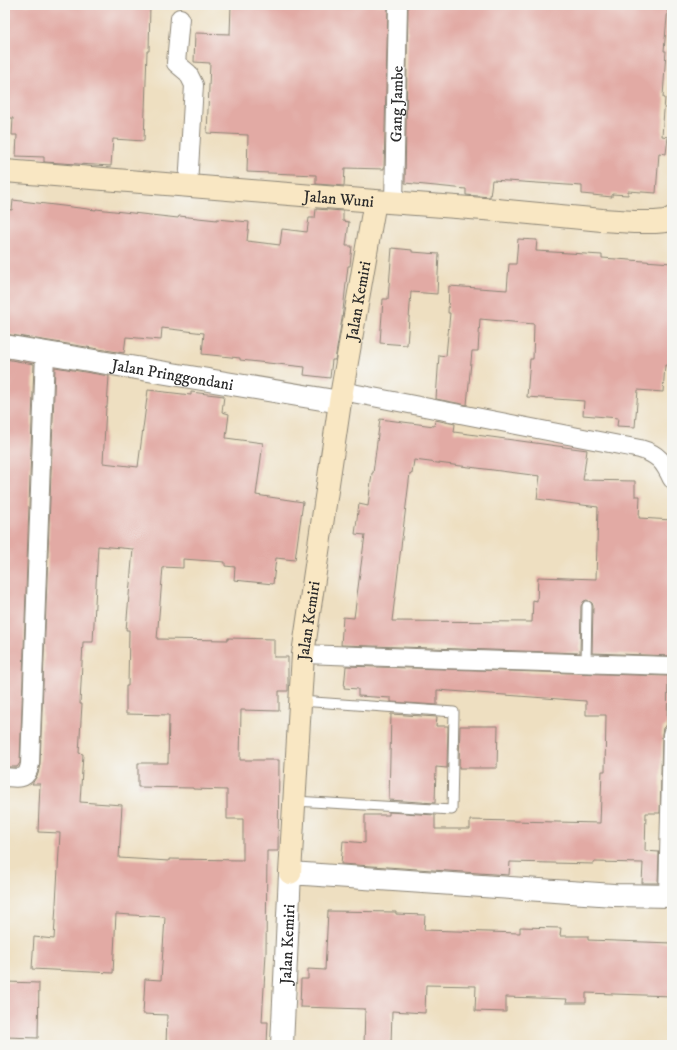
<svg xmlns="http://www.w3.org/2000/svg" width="677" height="1050" font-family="'IM FELL DW Pica',serif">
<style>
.building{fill:#e2aaa4;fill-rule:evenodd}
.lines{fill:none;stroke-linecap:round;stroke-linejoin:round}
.service-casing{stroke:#8c8576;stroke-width:11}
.minor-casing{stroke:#8c8576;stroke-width:20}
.tertiary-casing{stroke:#8c8576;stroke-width:24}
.secondary-casing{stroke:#8c8576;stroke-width:24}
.service{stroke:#fff;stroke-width:9}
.minor{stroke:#fff;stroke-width:18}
.tertiary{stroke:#fff;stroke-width:22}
.secondary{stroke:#f9e7c3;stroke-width:22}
.labels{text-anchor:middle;stroke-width:3;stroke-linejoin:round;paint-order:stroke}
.street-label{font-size:16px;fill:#2b2b2b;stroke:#f6f6f2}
</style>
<rect width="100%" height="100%" fill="#f6f6f2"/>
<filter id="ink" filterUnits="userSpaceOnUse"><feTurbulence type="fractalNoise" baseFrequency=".025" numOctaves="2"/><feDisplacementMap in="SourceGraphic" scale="8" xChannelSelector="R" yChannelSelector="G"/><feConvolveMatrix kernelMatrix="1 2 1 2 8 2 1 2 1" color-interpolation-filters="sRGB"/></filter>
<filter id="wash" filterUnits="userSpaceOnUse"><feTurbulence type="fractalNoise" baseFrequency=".012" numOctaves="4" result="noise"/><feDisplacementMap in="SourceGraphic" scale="16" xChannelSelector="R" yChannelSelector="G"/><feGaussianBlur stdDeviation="0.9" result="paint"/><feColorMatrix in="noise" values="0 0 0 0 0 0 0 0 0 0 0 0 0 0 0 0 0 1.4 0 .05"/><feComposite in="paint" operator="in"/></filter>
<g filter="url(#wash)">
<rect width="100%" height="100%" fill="#eedfc1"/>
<g id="blocks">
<path class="building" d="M5,5H150L149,51H147L144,141L113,139L111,166L44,162V157L16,156L17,135H12L13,118H5Z
M231,5H388L384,169L345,168L344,186L316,184V175L247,172L248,135L207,133L210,63L194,62L195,33L230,34Z
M408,5H651L668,6L664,51H666L663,97L665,98L662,136L668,137L666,154L659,153L656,193L628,191V195L612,194V197L582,194V186L492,180L490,197L466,195V189L405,183Z
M13,200L96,210V209L178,218L179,216L217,220V219L249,222L247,241L280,245L282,229L307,232L309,218H315L316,209L343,211V221L349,222L346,246H352L350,266H348L342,319L335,360H332L330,378L304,375L305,367L240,360V358L202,354L204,333L162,328L161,340L126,337L124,353L5,334V209L12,210Z
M518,239L537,240L536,251L602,255V258L672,263V366L665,365L663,392L638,390L635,427L617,426L618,418L583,415L584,401L527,397L530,359H533L534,324L480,319L478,351H472L467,405L436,399L439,355L446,356L450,313H448L449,286L507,290L509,264H516Z
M392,248L412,250V252L439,254L437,294L411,292L407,345L380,343L383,299H388Z
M5,359L34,364L20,763L17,767H5Z
M55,367L109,376L107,407H106L103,463L138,467L148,390L191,395V392L224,396L222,412L229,414L226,438L263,443L256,495L303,502L295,560L276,558L273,584L234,580L235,567L225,566V562L183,559V568L163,567L157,639L228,640V638L274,639V657H288V691H279V711L241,710L240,760H279L278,851H267L266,953L262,1022H268L267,1044L216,1043V1045H166L167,1015L143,1014L145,979L161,980L165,917L116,914L113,973L32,969L34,937L54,939L60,833L38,832L40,784H32L38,774L40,764ZM98,546L133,549L126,630H129L128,686H126V714L169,715L168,763H138V787L193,788V789L227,790V819H243V860L169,859V861L119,858L122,805L80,802L83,754L79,753L82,704H80L83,642H93Z
M380,419L434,426L435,420L455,424L454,432L587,450L583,480L635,481V496H640L639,518L672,520V656L592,653L593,606L592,603L587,600L584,601L581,606L580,653L341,645L343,617L354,618L365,535L355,534L359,504L368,506L372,473H373ZM414,460L540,476L537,499L598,507L596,579L538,577L537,601L533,600L532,622L392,621L410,473L412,474Z
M346,666L668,676L667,725L663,728L662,734L660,813H646L645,851L659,852L658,883H642L643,863L594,862V864L510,862L509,875L341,864L343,841L365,843V815H389V812L435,815V829H470V820L600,823L602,771H605L606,715H586V701L437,690V705L391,702V698L358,696V689L344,688Z
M391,714L437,717L436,726H448L447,768L436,767L435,803L389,800Z
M460,726H498L497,768H459Z
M328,911L396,912V914L425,915L424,930L520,933V927L561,928L560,936H588V940L672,943V996L586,993V1003H566L567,999L506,997V1012L475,1011L476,986L426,985L425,1013L392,1011L391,1045H364L365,1009L300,1007L301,979H308V969L325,970Z
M5,982L39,983L38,1038L5,1037Z"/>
</g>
</g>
<g filter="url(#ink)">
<use href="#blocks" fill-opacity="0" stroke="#8c8576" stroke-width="1"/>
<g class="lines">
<defs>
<path id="service" d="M586,663L587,606
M294,801L452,810L454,712L300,701"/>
<g id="minor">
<path d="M180,18L176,63L188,73L194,85L188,186"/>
<path id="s1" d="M394,202L398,5"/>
<path d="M342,391L640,449C658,454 664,462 672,479"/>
<path d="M303,654L444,659L672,666"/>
<path d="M5,777C19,778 27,781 30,764L45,353"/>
<path d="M668,896L672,734"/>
</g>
<g id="tertiary">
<path id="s2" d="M5,346L340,402"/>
<path id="s3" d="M282,1045L290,873L614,895L672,896"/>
</g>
<g id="secondary">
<path id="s4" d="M5,171L375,201L497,210L602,220L634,222H655L666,221L672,218"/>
<path id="s5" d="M290,873L303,654L340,402L375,201"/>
</g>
</defs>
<use href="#service" class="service-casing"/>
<use href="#minor" class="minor-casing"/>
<use href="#tertiary" class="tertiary-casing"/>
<use href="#secondary" class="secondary-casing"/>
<use href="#service" class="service"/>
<use href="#minor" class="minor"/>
<use href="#tertiary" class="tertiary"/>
<use href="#secondary" class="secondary"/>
</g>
</g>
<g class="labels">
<g class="street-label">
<text dy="6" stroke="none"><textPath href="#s1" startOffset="98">Gang Jambe</textPath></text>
<text dy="6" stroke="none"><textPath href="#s4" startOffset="335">Jalan Wuni</textPath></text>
<text dy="6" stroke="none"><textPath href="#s5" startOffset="577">Jalan Kemiri</textPath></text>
<text dy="6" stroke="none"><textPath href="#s2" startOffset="170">Jalan Pringgondani</textPath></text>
<text dy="6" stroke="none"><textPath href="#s5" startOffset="253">Jalan Kemiri</textPath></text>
<text dy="6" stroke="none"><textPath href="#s3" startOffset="101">Jalan Kemiri</textPath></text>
</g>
</g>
<rect width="677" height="1050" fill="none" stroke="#f6f6f2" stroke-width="20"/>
</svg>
